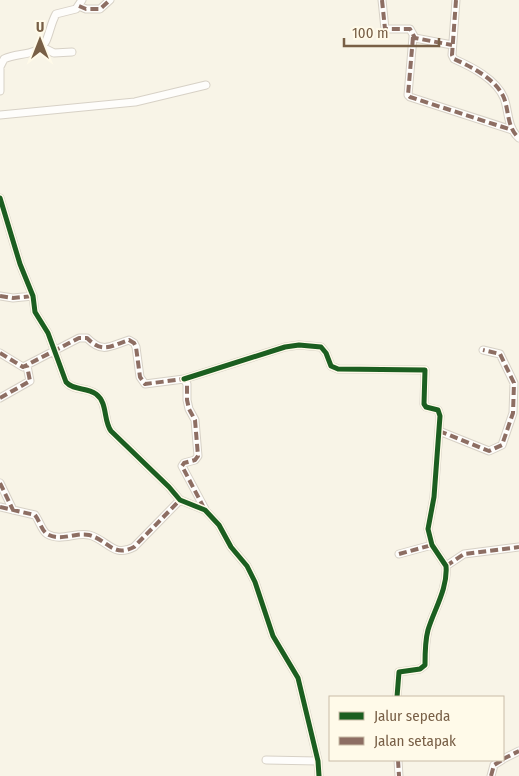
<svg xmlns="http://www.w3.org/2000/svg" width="519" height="776" font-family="'Fira Sans Condensed',sans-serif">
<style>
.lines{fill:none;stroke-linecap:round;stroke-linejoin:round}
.minor-casing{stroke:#d7d1c6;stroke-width:9}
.minor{stroke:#fefdfb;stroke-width:7}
.quiet{stroke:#8d6e63;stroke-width:4;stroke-dasharray:8 4;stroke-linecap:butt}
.cycleway-casing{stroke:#fffae9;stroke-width:8}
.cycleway{stroke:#1b5e20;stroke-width:5}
</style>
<rect width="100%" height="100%" fill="#f8f4e7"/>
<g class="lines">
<defs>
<path id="minor" d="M382,0L385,29H410L415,38L452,45
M456,0L452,55L454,59C472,67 496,79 504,98C509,111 507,128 519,138
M79,6L86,9H100L110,0
M413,37L408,95L410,97L512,130
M42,47L54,53L72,52
M0,91V67L4,59C18,52 38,57 46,41C50,32 51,23 56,14L76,9L82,0
M0,115L135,102L206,85
M0,198L20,264L33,296L35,312L48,333L66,382C74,391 86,387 96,394C108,403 103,420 111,431L169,487L180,500L205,510L219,525L231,547L247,566L255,582L273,636L298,678L318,761L319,776
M0,296L13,298L33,296
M0,353L23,367L79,338H87C103,354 110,346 129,340L134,343L136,347L140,377L145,384L184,379L187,384V400L189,409L195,420L198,456L195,460L184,463L182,466L205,509
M184,379L285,347L299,345L321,347L326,353L331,366L338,369L425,370L424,404L426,407L438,410L440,416L434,497L428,529L432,545L446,566C448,588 434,610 428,630C425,641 425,653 425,665L420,669L399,672L397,697
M0,398L30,381L27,366
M439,431L489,451L502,445L513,413L514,383L500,354L483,350
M0,483L13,510
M0,507L35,515C39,520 42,531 47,534C61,542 75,532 89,535C108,540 113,558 134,547L180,500
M399,554L432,545
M446,566L464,554L519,547
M503,759L519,751
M266,760L318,761
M398,760L399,776
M491,776L494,765L502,760"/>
</defs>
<use href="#minor" class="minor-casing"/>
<use href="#minor" class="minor"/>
<path class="quiet" d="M382,0L385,29H410L415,38L452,45
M456,0L452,55L454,59C472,67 496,79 504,98C509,111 507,128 519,138
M79,6L86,9H100L110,0
M413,37L408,95L410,97L512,130
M0,296L13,298L33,296
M0,353L23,367L79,338H87C103,354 110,346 129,340L134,343L136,347L140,377L145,384L184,379L187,384V400L189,409L195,420L198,456L195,460L184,463L182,466L205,510
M0,398L30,381L27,366
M439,431L489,451L502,445L513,413L514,383L500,354L483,350
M0,483L13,510
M0,507L35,515C39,520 42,531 47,534C61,542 75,532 89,535C108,540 113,558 134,547L180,500
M399,554L432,545
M446,566L464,554L519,547
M503,759L519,751
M398,760L399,776
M491,776L494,765L502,760"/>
<defs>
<path id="cycleway" d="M0,198L20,264L33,296L35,312L48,333L66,382C74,391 86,387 96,394C108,403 103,420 111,431L169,487L180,500L205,510L219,525L231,547L247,566L255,582L273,636L298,678L318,761L319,776
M184,379L285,347L299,345L321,347L326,353L331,366L338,369L425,370L424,404L426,407L438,410L440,416L434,497L428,529L432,545L446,566C448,588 434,610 428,630C425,641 425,653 425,665L420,669L399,672L397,697"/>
</defs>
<use href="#cycleway" class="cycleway-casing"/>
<use href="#cycleway" class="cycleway"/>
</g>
<rect x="329" y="696" width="175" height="65" fill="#fffae9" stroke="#c9bca8"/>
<rect x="339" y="712" width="25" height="8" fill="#1b5e20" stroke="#c9bca8"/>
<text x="374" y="721" font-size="15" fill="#785f46">Jalur sepeda</text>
<rect x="339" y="737" width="25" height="8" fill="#8d6e63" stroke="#c9bca8"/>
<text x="374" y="746" font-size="15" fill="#785f46">Jalan setapak</text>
<g transform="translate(40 40)" stroke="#fffae9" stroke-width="4" paint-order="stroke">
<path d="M0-4L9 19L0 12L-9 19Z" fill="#785f46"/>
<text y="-8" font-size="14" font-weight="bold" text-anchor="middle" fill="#785f46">U</text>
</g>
<path d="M344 38v8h95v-8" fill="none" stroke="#785f46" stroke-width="2.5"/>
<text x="352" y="38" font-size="15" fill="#785f46" stroke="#fffae9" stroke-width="4" paint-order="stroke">100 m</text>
</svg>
